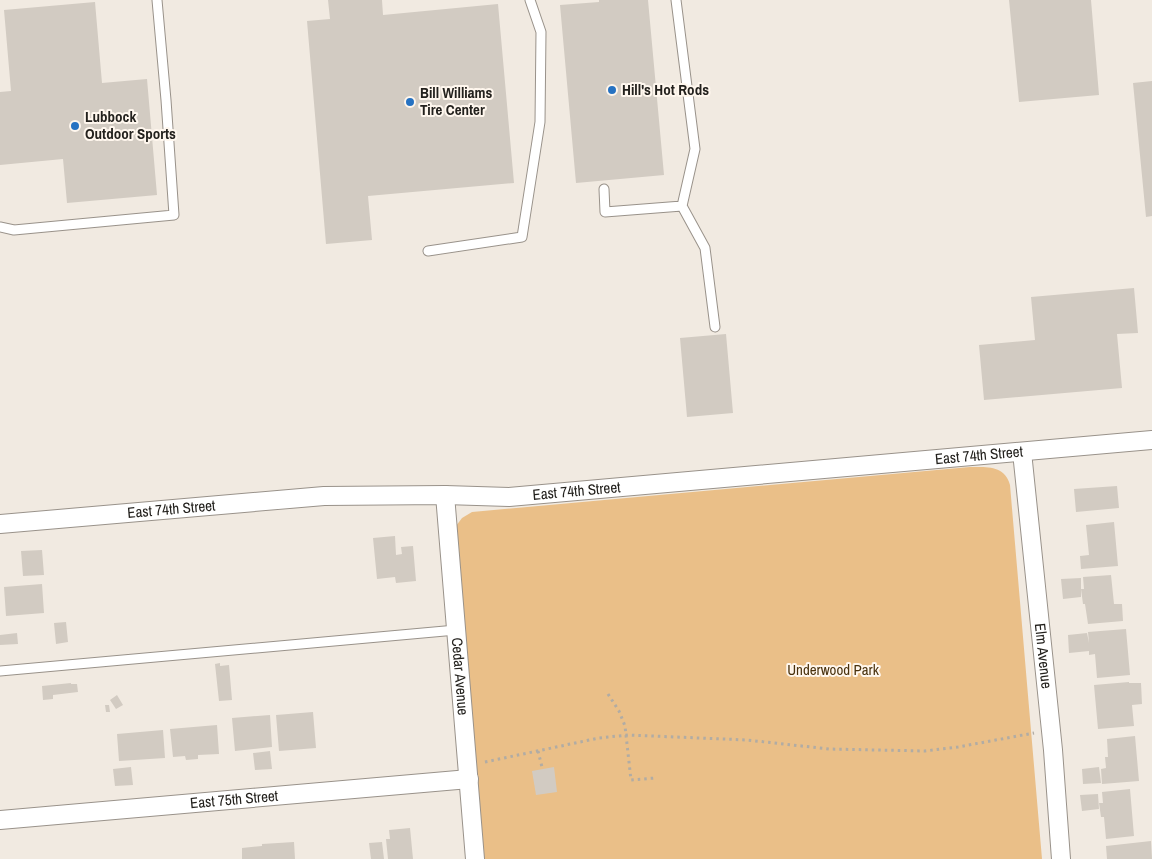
<svg xmlns="http://www.w3.org/2000/svg" width="1152" height="859" font-family="'Archivo Narrow',sans-serif">
<style>
.green{fill:#eabf88}
.building{fill:#d2cbc2}
.lines{fill:none;stroke-linecap:round;stroke-linejoin:round}
.lane-casing{stroke:#99928a;stroke-width:11}
.street-casing{stroke:#99928a;stroke-width:20}
.path{stroke:#b1aca4;stroke-width:3;stroke-dasharray:2.5 4;stroke-linecap:butt}
.lane{stroke:#fff;stroke-width:9}
.street{stroke:#fff;stroke-width:18}
.poi-dot{fill:#2672c2;stroke:#fff7ee;stroke-width:2}
.labels{text-anchor:middle;stroke-width:4;stroke-linejoin:round;paint-order:stroke}
.poi-label{font-size:15px;font-weight:bold;fill:#23211d;stroke:#fff7ee;text-anchor:start}
.street-label{font-size:15px;fill:#23211d;stroke:#fff7ee}
.park-label{font-size:15px;fill:#49310d;stroke:#fff7ee}
</style>
<rect width="100%" height="100%" fill="#f1eae1"/>
<path class="green" d="M970,467C986,467 1005,465 1010,485L1042,859H483L456,526L462,518L472,512Z"/>
<path class="building" d="M328,0H382L383,15L498,4L514,183L368,196L372,240L326,244L307,21L330,19Z
M599,0H648L664,175L576,183L560,5L599,2Z
M1009,0H1091L1099,95L1019,102Z
M95,2L102,83L147,79L157,195L67,203L63,159L0,165V92L11,91L4,10Z
M1152,81V216L1146,217L1133,83Z
M1134,288L1138,333L1117,334L1122,388L984,400L979,345L1035,340L1031,297Z
M726,334L733,413L687,417L680,338Z
M1117,486L1119,508L1076,512L1074,489Z
M1114,522L1118,566L1081,569L1080,556L1089,555L1086,525Z
M395,536L396,555L402,554L401,547L413,546L416,581L396,583L395,577L377,579L373,538Z
M42,550L44,575L23,576L21,551Z
M1111,575L1114,604H1122L1123,621L1088,624L1085,604H1083L1081,589H1084L1083,577Z
M1081,578V597L1063,599L1061,579Z
M42,584L44,613L6,616L4,587Z
M66,622L68,642L56,644L54,623Z
M1126,629L1130,675L1097,678L1095,654L1089,655V651L1069,653L1068,635L1087,633L1089,643L1088,632Z
M17,633L18,644L0,645V635Z
M220,663V666L229,665L232,700L219,701L215,664Z
M1129,682V683H1141L1142,704L1132,705L1134,726L1098,729L1094,685Z
M71,683V684H77L78,692L53,695V699L43,700L42,686Z
M117,695L123,705L116,709L110,700Z
M105,705H109L110,712H106Z
M313,712L316,748L279,751L276,715Z
M270,715L272,747L235,751L232,718Z
M217,725L219,754L198,755V759L186,760L185,756L173,757L170,729Z
M163,730L165,758L119,761L117,734Z
M1135,736L1139,781L1102,784L1101,769L1106,768L1105,757H1108L1107,739Z
M270,751L272,769L255,770L253,753Z
M131,767L133,785L115,786L113,769Z
M554,767L557,792L536,795L532,771Z
M1099,767L1101,783L1083,784L1082,769Z
M1130,789L1134,836L1106,839L1104,817H1101L1099,803H1103L1102,792Z
M1098,794L1099,809L1082,811L1080,795Z
M410,828L413,859H388L386,839H390L389,830Z
M1151,841L1152,859H1107L1106,846Z
M294,842L295,859H242V848L262,846V844Z
M382,842L384,859H371L369,843Z"/>
<g class="lines">
<defs>
<path id="lane" d="M676,0L695,149L682,206L705,248L715,327
M604,189L605,212L682,206
M0,227L14,230L174,215L166,100L157,0
M428,251L522,237L540,122L541,32L530,0
M0,671L456,630"/>
<g id="street">
<path id="s1" d="M1022,452L1053,750L1061,859"/>
<path id="s2" d="M445,495L475,859"/>
<path id="s3" d="M0,524L324,496L445,495L509,497L1152,440"/>
<path id="s4" d="M0,820L469,779"/>
</g>
</defs>
<use href="#lane" class="lane-casing"/>
<use href="#street" class="street-casing"/>
<path class="path" d="M608,694L619,711L625,726L631,780L655,778
M538,751L542,767
M485,762L599,738L628,735L747,740L829,749L925,751L958,747L1034,733"/>
<use href="#lane" class="lane"/>
<use href="#street" class="street"/>
</g>
<g class="poi-dot">
<circle cx="612" cy="90" r="5"/>
<circle cx="410" cy="102" r="5"/>
<circle cx="75" cy="126" r="5"/>
</g>
<g class="labels">
<g class="poi-label">
<text x="622" y="95">Hill's Hot Rods</text>
<text x="420" y="98">Bill Williams<tspan x="420" dy="17">Tire Center</tspan></text>
<text x="85" y="122">Lubbock<tspan x="85" dy="17">Outdoor Sports</tspan></text>
</g>
<g class="street-label">
<text dy="5" stroke="none"><textPath href="#s3" startOffset="982">East 74th Street</textPath></text>
<text dy="5" stroke="none"><textPath href="#s3" startOffset="578">East 74th Street</textPath></text>
<text dy="5" stroke="none"><textPath href="#s3" startOffset="172">East 74th Street</textPath></text>
<text dy="5" stroke="none"><textPath href="#s1" startOffset="205">Elm Avenue</textPath></text>
<text dy="5" stroke="none"><textPath href="#s2" startOffset="182">Cedar Avenue</textPath></text>
<text dy="5" stroke="none"><textPath href="#s4" startOffset="235">East 75th Street</textPath></text>
</g>
<g class="park-label">
<text x="833" y="675">Underwood Park</text>
</g>
</g>
</svg>
